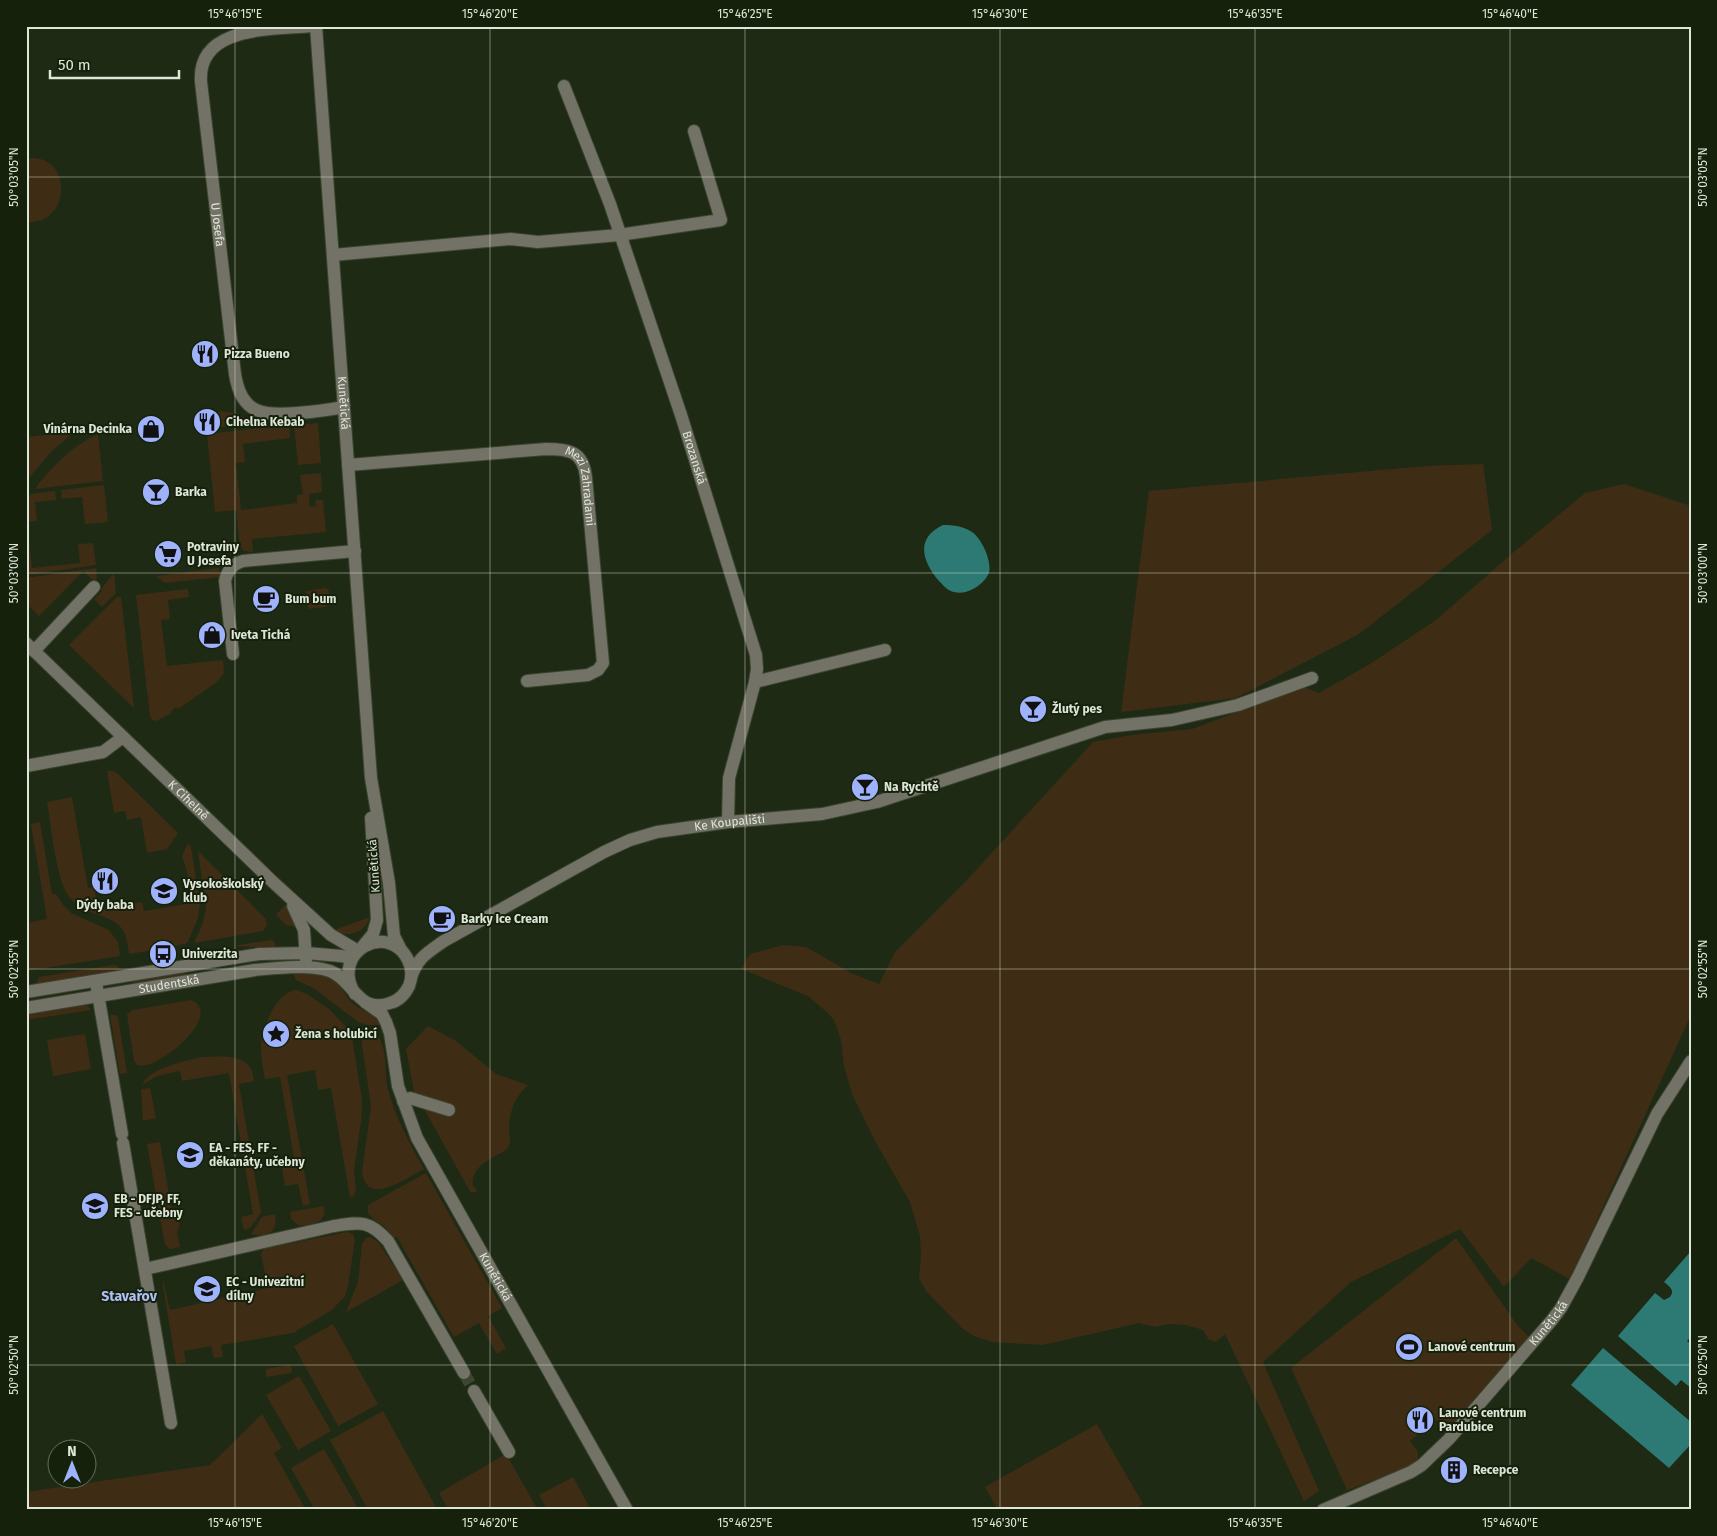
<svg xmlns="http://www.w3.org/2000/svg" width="1717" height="1536" font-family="'Fira Sans',sans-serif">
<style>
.green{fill:#3e2d14}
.water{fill:#2c7a73}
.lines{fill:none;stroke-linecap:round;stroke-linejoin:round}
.minor-tunnel{stroke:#3c4632;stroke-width:12;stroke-dasharray:12 6;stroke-linecap:butt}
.minor-casing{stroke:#3a4430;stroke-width:14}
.minor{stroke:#737266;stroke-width:12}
.ticks{fill:none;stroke:#dee6d8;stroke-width:1;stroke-opacity:0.45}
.labels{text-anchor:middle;stroke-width:4;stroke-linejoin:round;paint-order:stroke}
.street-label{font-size:12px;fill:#dee6d8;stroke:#16210c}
.poi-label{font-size:12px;font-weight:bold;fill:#dee6d8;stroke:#16210c;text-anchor:start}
.neighbourhood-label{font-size:14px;font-weight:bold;fill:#b0c0f7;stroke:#16210c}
.neatline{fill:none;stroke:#dee6d8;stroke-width:2}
.ticks-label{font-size:12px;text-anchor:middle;fill:#dee6d8}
</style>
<rect width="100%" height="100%" fill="#1f2a15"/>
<path class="green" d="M32,158C73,158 70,224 28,222L26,224V160Z
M222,411L238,414L257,424L215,428L213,413Z
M318,423L321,463L298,465L294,425Z
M289,425L290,438L243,444L245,462L236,463L241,510L297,503V495L303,494L300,475L321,473L322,492L309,494L310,507L316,506L315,500H323L326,532L252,539L253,552L244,551L240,546L236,510L215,512L207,434Z
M74,432L52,451L26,481V437Z
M98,434L103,481L35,489C52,466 72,446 98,434Z
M1483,464L1492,530L1359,634L1236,698L1121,712L1149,491L1426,466Z
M1624,484L1691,506V1015L1570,1279L1531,1258L1504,1287L1460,1229L1351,1282L1263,1362L1319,1491L1304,1501L1225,1334L1216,1342L1209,1340L1203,1330L1186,1325L1168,1324L1155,1327L1139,1323L1043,1345L992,1342L974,1336L963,1329L926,1291L919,1278L921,1254L920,1236L910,1202L875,1141L852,1094L844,1066L841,1040L834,1020L828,1013L808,996L741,969L750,954L783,945L806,947L851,973L879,984L895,952L967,880L1093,742L1131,735L1192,729L1304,687L1319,693L1370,664L1436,620L1515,551L1585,493Z
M104,485L108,522L85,524L82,497L62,499L61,490Z
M55,491L56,500L35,502L37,521L27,522L32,568L80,563L78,544L93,543L96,565L26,575V502L31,494Z
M96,568L97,578L94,581L83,571L39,616L26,603V578Z
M219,568L220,577L165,583L156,576Z
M114,573L116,593L102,607L94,599L102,591L101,589Z
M326,588L329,591L330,604L325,607L308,609L306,591Z
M188,589L189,597L168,600L170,619L161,620L167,666L223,660L224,673L217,682L178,709L176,707L171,711L172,713L156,721L152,720L150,716L136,595Z
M117,597H121L134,708L69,645Z
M107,771H113L117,773L178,833L167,849L147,853L141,817L127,820L125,811L114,813Z
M72,797L88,888L94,887L98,910L142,902L144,911L192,903L187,871L182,856L188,843L191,847L200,904L198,918L188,942L185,944L174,946L172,941L153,944L154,950L129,954C128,947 127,939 124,932C114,912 83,918 68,895C56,878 51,825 47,802Z
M40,822L52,894H56L63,905L71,913L109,930L118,942L120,956L26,971V923L47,919L31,824Z
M198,851L266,919L267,925L263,931L194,943L203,923L206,907Z
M285,905L292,913L296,927L286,925L276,915Z
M370,917C365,933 347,939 334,930Z
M271,940L274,941L276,948L232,946Z
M113,965L118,966L121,971L36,985L39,977Z
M185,972V976L133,986L132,980Z
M292,972C309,973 329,972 340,986C345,993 348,1000 355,1005C362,1011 372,1013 379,1019L380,1025H367L358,1022L315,989L296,980Z
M296,990L307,994L329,1009L350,1031L352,1037L362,1100L361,1121L354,1171L356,1188L354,1196L350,1197L331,1088L318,1090L315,1070L287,1075L310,1204L303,1206L298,1184L285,1186L282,1166L295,1163L280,1077L265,1079C263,1069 261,1058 261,1047C261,1030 276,992 296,990Z
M191,1000C226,1014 156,1073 137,1065L134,1061L127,1014L133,1010Z
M81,1005L88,1006L91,1010L26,1020V1014Z
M110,1015H116L118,1017L127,1073L120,1074Z
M428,1026L456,1041L496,1074L528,1085C515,1096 509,1112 509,1129C509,1137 512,1143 507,1149C493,1159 470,1165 473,1186L478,1191L471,1193L414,1091L406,1049Z
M85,1034L91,1069L53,1076L47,1040Z
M366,1035L377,1036C387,1045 385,1071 387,1084C390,1107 412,1148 424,1169C406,1178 368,1207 362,1173L371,1106L362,1044L363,1038Z
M202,1057C216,1057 243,1053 251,1069C253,1072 253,1077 254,1081L239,1084L261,1213L250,1228L244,1230L241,1217L253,1214L229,1073L182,1081L180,1071L157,1076L142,1085C149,1068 185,1061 202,1057Z
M150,1088L156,1118L143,1121L141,1089Z
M160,1142L172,1212L180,1223L177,1233L180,1247L170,1249L165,1245L147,1144Z
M426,1173L502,1308L488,1316L506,1348L497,1354L479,1323L454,1337L397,1237L394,1238L385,1227L372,1218L368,1213V1205Z
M324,1206C327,1224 313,1224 299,1226L291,1219L290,1212Z
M275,1214C278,1232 269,1238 251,1234L262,1217Z
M347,1232L353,1234L355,1240L348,1286L345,1296L332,1310L293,1333L221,1345L223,1357L214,1358L211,1346L184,1351L186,1363L176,1364L163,1286V1279L170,1310L268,1288L261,1254L264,1249Z
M370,1237L378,1242L403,1280L346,1312L358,1282L362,1244L366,1238Z
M1456,1238L1518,1326L1530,1338L1448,1432L1436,1419L1410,1441L1418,1452V1463L1414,1466L1347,1490L1291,1368Z
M333,1324L378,1404L338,1426L294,1346Z
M289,1365L291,1366L292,1371L291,1373L266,1377V1369Z
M299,1376L331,1431L298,1450L266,1395Z
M383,1411L437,1509L435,1510H368L330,1440Z
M262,1414L282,1448L274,1453L306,1510H26V1492L210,1465Z
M1097,1424L1143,1504L1134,1510H998L985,1487Z
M324,1449L359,1510H315L291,1468Z
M506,1454L538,1510H449L439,1493Z
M573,1477L591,1510H548L539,1495Z"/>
<path class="water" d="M943,525C954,525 963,526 972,532C982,539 992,561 989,573C986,580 979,586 973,589C967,592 961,594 954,592C948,591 944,586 939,581C922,561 915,538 943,525Z
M1691,1251V1337L1687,1341L1691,1344V1388L1681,1380L1676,1386L1618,1336L1655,1293L1664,1300L1670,1297C1675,1290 1670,1287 1664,1282Z
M1603,1348L1691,1422V1444L1669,1468L1571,1385Z"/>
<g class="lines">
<path class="minor-tunnel" d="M464,1373L474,1391"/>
<defs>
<g id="minor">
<path id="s1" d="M312,26C273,30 197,25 201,82L235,374C241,414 263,416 297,413C313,412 328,410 344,407"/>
<path id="s2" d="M316,26L371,778L389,883L394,936L401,950"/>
<path id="s3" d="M564,86L610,204L681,415L756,655L757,669L755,682L729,778L728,822"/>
<path d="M333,255L511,239L538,242L619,235L721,220L694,131"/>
<path id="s4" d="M348,465L546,449C569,449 583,451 586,477L603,663L598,670L588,675L527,681"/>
<path id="s5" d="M26,643L274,883L331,935L358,951"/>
<path d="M34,651L94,587"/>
<path d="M233,654L225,581C227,571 232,564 243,561L355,551"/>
<path d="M755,682L885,650"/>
<path d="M26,766L103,752L123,737"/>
<path d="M293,906L304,930L306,960"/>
<path d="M363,946L373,934L377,920L371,818"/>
<path id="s6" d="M411,978C417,958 427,953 444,941L604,852L630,840L657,832L728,822L822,814L877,802L1105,727L1172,720L1238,705L1312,678"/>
<path d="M97,988L122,1134"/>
<path d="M26,992L259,954L306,953L341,956L352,958"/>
<path id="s7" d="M365,1002L382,1014L386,1022L390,1033L398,1086L417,1138L627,1510"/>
<path id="s8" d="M26,1008L255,970C277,968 309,964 330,971C353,979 358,1015 390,1003C398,1001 405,994 409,986C412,978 412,968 408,960C389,921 329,951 355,994"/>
<path d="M403,1101L410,1098L449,1110"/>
<path d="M123,1143L171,1423"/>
<path d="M145,1269L334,1226C361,1222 369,1220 388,1241L464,1373"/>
<path d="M474,1391L509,1452"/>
<path id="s9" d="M1323,1510L1411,1472L1422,1465L1449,1439L1552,1320L1561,1308L1578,1277L1657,1114L1691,1061"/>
</g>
</defs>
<use href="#minor" class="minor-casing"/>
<use href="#minor" class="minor"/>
</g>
<path class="ticks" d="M235,26V1510M490,26V1510M745,26V1510M1000,26V1510M1255,26V1510M1510,26V1510M26,177H1691M26,573H1691M26,969H1691M26,1365H1691"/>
<defs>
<symbol id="restaurant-disc" viewBox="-11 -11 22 22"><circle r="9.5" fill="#9fb3fd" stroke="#16210c"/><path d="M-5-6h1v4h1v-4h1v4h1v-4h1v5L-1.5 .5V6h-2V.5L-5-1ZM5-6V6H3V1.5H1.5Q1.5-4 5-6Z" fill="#111"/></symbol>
<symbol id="shop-disc" viewBox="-11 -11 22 22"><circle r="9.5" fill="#9fb3fd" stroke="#16210c"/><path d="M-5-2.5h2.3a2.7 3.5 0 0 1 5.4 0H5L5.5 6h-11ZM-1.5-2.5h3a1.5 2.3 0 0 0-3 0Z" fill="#111"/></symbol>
<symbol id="bar-disc" viewBox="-11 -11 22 22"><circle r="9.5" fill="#9fb3fd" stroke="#16210c"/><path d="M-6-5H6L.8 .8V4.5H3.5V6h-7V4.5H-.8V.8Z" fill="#111"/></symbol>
<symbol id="supermarket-disc" viewBox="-11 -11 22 22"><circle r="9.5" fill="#9fb3fd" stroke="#16210c"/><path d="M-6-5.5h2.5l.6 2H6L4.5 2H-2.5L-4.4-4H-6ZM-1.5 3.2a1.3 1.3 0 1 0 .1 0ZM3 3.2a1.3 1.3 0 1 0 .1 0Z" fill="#111"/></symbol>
<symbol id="cafe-disc" viewBox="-11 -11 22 22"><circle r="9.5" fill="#9fb3fd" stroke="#16210c"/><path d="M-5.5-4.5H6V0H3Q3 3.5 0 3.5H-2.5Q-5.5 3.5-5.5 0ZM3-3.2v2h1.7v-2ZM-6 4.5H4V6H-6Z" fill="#111"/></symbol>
<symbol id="university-disc" viewBox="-11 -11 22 22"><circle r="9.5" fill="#9fb3fd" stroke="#16210c"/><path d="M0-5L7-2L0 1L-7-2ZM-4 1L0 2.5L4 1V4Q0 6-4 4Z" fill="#111"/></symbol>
<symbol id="bus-disc" viewBox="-11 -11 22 22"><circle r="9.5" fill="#9fb3fd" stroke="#16210c"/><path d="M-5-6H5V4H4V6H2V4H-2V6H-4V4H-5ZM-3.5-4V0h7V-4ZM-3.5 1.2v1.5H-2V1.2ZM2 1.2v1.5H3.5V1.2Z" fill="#111"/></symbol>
<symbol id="sight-disc" viewBox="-11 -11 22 22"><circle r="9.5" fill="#9fb3fd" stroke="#16210c"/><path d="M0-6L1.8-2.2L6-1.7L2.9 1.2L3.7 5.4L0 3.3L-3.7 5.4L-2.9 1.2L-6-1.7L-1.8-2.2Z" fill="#111"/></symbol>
<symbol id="stadium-disc" viewBox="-11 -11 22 22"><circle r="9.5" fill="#9fb3fd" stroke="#16210c"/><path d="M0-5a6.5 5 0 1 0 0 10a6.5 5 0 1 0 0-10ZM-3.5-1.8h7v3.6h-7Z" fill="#111"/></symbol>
<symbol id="building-disc" viewBox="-11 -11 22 22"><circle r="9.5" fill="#9fb3fd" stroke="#16210c"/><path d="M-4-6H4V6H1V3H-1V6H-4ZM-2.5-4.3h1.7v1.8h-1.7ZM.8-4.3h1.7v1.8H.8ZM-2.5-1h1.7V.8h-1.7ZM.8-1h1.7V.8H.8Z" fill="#111"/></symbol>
</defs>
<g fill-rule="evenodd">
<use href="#restaurant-disc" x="189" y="338" width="32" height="32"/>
<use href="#restaurant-disc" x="191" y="406" width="32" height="32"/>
<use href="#shop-disc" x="135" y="413" width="32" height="32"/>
<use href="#bar-disc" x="140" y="476" width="32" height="32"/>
<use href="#supermarket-disc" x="152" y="538" width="32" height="32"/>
<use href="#cafe-disc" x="250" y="583" width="32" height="32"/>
<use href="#shop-disc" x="196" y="619" width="32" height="32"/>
<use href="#bar-disc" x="1017" y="693" width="32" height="32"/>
<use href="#bar-disc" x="849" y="771" width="32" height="32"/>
<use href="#restaurant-disc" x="89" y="865" width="32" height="32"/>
<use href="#university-disc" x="148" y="875" width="32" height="32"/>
<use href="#cafe-disc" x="426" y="903" width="32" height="32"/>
<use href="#bus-disc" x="147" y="938" width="32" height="32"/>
<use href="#sight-disc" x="260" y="1018" width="32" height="32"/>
<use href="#university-disc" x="174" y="1139" width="32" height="32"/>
<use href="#university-disc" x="79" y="1190" width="32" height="32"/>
<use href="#university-disc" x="191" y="1273" width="32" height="32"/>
<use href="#stadium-disc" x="1393" y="1331" width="32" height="32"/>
<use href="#restaurant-disc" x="1404" y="1404" width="32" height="32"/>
<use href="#building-disc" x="1438" y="1454" width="32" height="32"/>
</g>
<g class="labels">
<g class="street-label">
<text dy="4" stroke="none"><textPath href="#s1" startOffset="284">U Josefa</textPath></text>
<text dy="4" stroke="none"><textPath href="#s2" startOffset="378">Kunětická</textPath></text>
<text dy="4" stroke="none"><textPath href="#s3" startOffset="394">Brozanská</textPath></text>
<text dy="4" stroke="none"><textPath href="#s4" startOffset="261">Mezi Zahradami</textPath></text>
<text dy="4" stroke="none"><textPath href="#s5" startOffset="226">K Cihelně</textPath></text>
<text dy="4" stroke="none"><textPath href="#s6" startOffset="364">Ke Koupališti</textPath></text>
<text transform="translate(374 866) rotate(-94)" y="4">Kunětická</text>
<text dy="4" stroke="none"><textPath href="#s8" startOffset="145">Studentská</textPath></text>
<text dy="4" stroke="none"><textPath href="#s7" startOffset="310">Kunětická</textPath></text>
<text dy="4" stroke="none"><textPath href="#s9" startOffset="299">Kunětická</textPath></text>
</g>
<g class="poi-label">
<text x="224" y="358">Pizza Bueno</text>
<text x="226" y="426">Cihelna Kebab</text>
<text x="132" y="433" text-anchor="end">Vinárna Decinka</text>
<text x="175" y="496">Barka</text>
<text x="187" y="551">Potraviny<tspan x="187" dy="14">U Josefa</tspan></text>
<text x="285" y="603">Bum bum</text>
<text x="231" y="639">Iveta Tichá</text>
<text x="1052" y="713">Žlutý pes</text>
<text x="884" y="791">Na Rychtě</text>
<text x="183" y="888">Vysokoškolský<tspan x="183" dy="14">klub</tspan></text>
<text x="105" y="909" text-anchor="middle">Dýdy baba</text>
<text x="461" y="923">Barky Ice Cream</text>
<text x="182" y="958">Univerzita</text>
<text x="295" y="1038">Žena s holubicí</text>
<text x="209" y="1152">EA - FES, FF -<tspan x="209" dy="14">děkanáty, učebny</tspan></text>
<text x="114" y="1203">EB - DFJP, FF,<tspan x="114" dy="14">FES - učebny</tspan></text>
<text x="226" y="1286">EC - Univezitní<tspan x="226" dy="14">dílny</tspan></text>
<text x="1428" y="1351">Lanové centrum</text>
<text x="1439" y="1417">Lanové centrum<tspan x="1439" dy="14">Pardubice</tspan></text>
<text x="1473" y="1474">Recepce</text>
</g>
<g class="neighbourhood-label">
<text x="129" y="1301">Stavařov</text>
</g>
</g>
<rect width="1717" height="1536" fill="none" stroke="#16210c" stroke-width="55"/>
<g transform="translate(72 1464)"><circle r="24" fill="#16210c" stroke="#66705e"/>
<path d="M0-4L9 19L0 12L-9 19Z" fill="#9fb3fd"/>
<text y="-8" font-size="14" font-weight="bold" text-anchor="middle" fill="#dee6d8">N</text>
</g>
<path d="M50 70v8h129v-8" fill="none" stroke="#dee6d8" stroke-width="2.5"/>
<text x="58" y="70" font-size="15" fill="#dee6d8" stroke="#16210c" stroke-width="4" paint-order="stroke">50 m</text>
<rect x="28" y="28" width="1662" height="1480" class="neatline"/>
<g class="ticks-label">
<text x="235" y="18">15°46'15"E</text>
<text x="490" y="18">15°46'20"E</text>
<text x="745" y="18">15°46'25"E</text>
<text x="1000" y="18">15°46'30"E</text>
<text x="1255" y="18">15°46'35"E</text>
<text x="1510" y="18">15°46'40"E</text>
<text transform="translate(14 177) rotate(-90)" y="4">50°03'05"N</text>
<text transform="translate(1703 177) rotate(-90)" y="4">50°03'05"N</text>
<text transform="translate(14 573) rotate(-90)" y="4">50°03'00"N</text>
<text transform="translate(1703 573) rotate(-90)" y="4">50°03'00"N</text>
<text transform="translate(14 969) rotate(-90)" y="4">50°02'55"N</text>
<text transform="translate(1703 969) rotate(-90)" y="4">50°02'55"N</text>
<text transform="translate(14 1365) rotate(-90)" y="4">50°02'50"N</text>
<text transform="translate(1703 1365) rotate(-90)" y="4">50°02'50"N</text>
<text x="235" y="1527">15°46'15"E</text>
<text x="490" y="1527">15°46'20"E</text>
<text x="745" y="1527">15°46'25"E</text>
<text x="1000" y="1527">15°46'30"E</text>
<text x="1255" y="1527">15°46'35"E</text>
<text x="1510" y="1527">15°46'40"E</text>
</g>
</svg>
